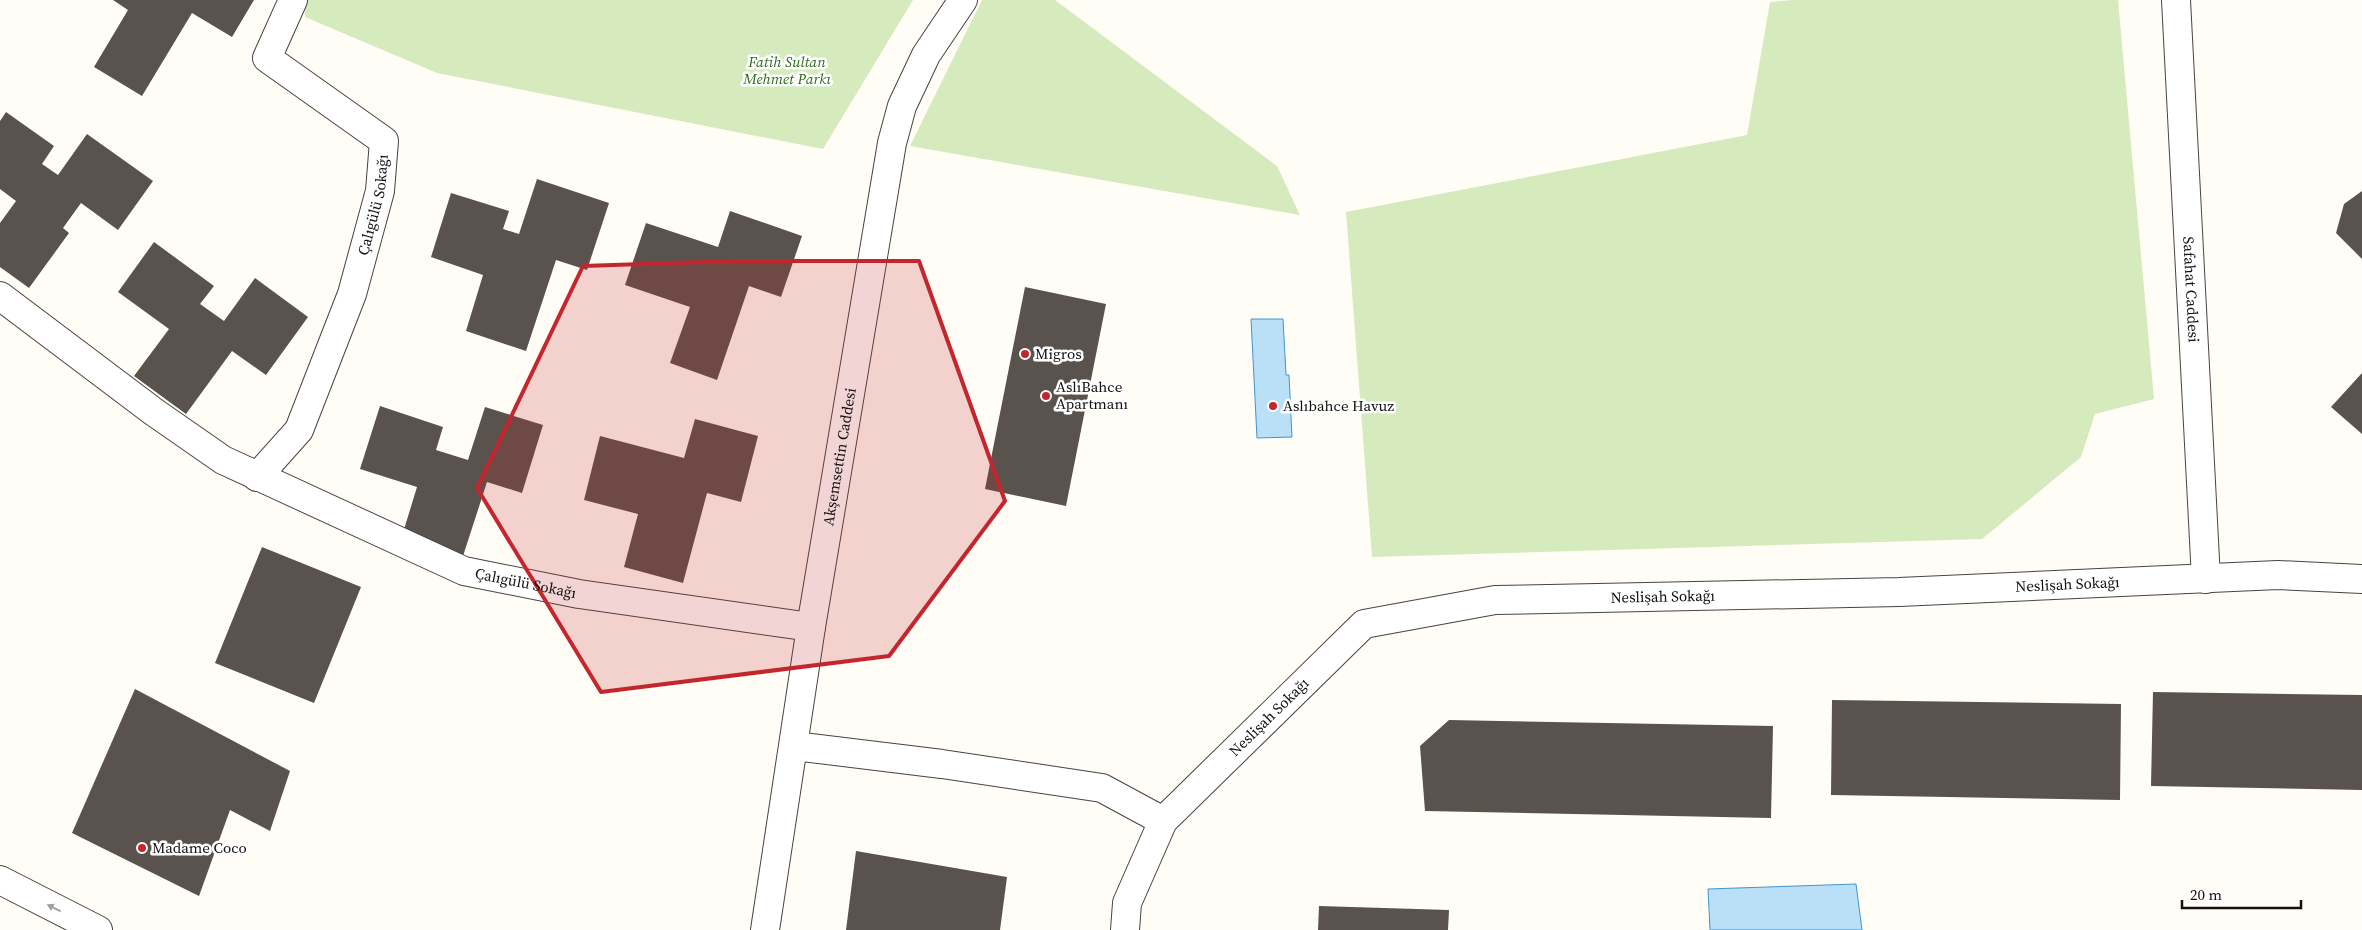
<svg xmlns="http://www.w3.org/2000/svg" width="2362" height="930" font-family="'Source Serif 4',serif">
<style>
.green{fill:#d5ebbd}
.water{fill:#b9e0f7;stroke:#3f96cf}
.building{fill:#5a524d}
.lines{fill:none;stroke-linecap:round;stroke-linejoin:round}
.minor-casing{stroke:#444;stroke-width:30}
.tertiary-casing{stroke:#444;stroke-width:30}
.minor{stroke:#fff;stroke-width:28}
.tertiary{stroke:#fff;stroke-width:28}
.oneway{fill:#a0a0a0}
.marked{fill:#c4262e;fill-opacity:0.2;stroke:#c4262e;stroke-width:4;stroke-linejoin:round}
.poi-dot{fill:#c4262e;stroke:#fff;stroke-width:2}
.labels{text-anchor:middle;stroke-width:5;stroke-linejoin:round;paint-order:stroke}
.park-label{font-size:15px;font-style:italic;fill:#2f6b1f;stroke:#fff}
.street-label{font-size:15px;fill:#111;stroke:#fff}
.poi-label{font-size:15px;fill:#111;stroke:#fff;text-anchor:start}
</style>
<rect width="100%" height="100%" fill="#fffdf5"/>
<path class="green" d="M304,0H913L823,149L437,73L305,17Z
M982,0H1055L1277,166L1300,215L910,146Z
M1793,0H2118L2154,399L2095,414L2081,457L1982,539L1372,557L1346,212L1747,135L1770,2Z"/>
<path class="water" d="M1251,319H1283L1286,375H1289L1292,437L1257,438Z
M1856,884L1862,930H1710L1708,889Z"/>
<path class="building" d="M113,0H254L232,37L192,13L142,96L94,67L128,10Z
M6,112L54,146L42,164L58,175L87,134L153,181L118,230L81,203L63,228L69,233L29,288L0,267V223L16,201L0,189V121Z
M537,179L609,203L587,270L556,260L526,351L466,331L483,275L431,257L451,193L509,211L503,229L519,234Z
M2362,191V259L2336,233L2344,204Z
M730,211L802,236L781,297L749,286L717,380L670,363L690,307L625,285L646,223L718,247Z
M154,242L214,286L200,304L224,321L255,278L308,317L266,375L232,351L186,414L134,376L169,329L118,292Z
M1025,287L1106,304L1066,506L985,489Z
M2362,373V434L2331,407Z
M380,406L443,427L436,450L468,460L485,407L543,425L522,493L487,482L463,556L402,536L417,487L360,469Z
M695,419L758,436L741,502L707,493L683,583L624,567L638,514L584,500L600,436L684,458Z
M262,547L361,587L314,703L215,663Z
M135,689L290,771L270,831L230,810L199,896L72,833Z
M2153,692L2362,695V790L2151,786Z
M1832,700L2121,704L2120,800L1831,795Z
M1449,720L1773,726L1771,818L1425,811L1420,746Z
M856,851L1007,877L1000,930H846Z
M1319,906L1449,910L1448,930H1318Z"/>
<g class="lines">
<defs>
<g id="minor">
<path id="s1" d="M0,296L154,412L223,460L464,571L579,594L811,627"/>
<path id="s2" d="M257,477L299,430L352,294L380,191L384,141L267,58L293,0"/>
<path d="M794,746L942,764L1102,788L1163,821"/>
<path id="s3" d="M1125,930L1127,903L1163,821L1364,624L1495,600L1899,592L2278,575L2362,579"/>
</g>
<g id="tertiary">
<path id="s4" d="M2176,0L2206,579"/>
<path d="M0,880L98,930"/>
<path id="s5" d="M765,930L811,627L892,143L902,106L926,55L963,0"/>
</g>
</defs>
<use href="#minor" class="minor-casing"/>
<use href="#tertiary" class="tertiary-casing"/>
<use href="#minor" class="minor"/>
<use href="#tertiary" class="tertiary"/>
</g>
<defs><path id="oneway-solid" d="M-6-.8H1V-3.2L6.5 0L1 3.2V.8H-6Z" transform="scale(1.25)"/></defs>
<use class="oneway" href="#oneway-solid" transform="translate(54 908) rotate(-153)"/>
<path class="marked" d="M734,261H919L1005,501L889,656L601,692L477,488L583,266Z"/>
<g class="poi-dot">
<circle cx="1025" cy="354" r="5"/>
<circle cx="1046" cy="396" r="5"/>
<circle cx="1273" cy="406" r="5"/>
<circle cx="142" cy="848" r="5"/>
</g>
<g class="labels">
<g class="park-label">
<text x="787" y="67">Fatih Sultan<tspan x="787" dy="17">Mehmet Parkı</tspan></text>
</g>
<g class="street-label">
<text dy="5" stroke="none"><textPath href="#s2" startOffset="301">Çalıgülü Sokağı</textPath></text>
<text dy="5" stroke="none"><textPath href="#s4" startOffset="290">Safahat Caddesi</textPath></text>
<text dy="5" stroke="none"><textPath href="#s5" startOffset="479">Akşemsettin Caddesi</textPath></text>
<text dy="5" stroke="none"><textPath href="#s1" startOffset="605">Çalıgülü Sokağı</textPath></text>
<text dy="5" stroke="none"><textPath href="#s3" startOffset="1104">Neslişah Sokağı</textPath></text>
<text dy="5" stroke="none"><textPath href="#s3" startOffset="699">Neslişah Sokağı</textPath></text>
<text dy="5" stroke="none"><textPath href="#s3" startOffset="265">Neslişah Sokağı</textPath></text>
</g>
<g class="poi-label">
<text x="1035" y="359">Migros</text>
<text x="1056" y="392">AslıBahce<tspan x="1056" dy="17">Apartmanı</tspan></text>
<text x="1283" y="411">Aslıbahce Havuz</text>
<text x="152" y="853">Madame Coco</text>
</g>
</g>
<path d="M2182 900v8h119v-8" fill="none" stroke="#111111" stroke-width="2.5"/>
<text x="2190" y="900" font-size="15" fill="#111111" stroke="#ffffff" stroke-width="4" paint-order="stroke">20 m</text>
</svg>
